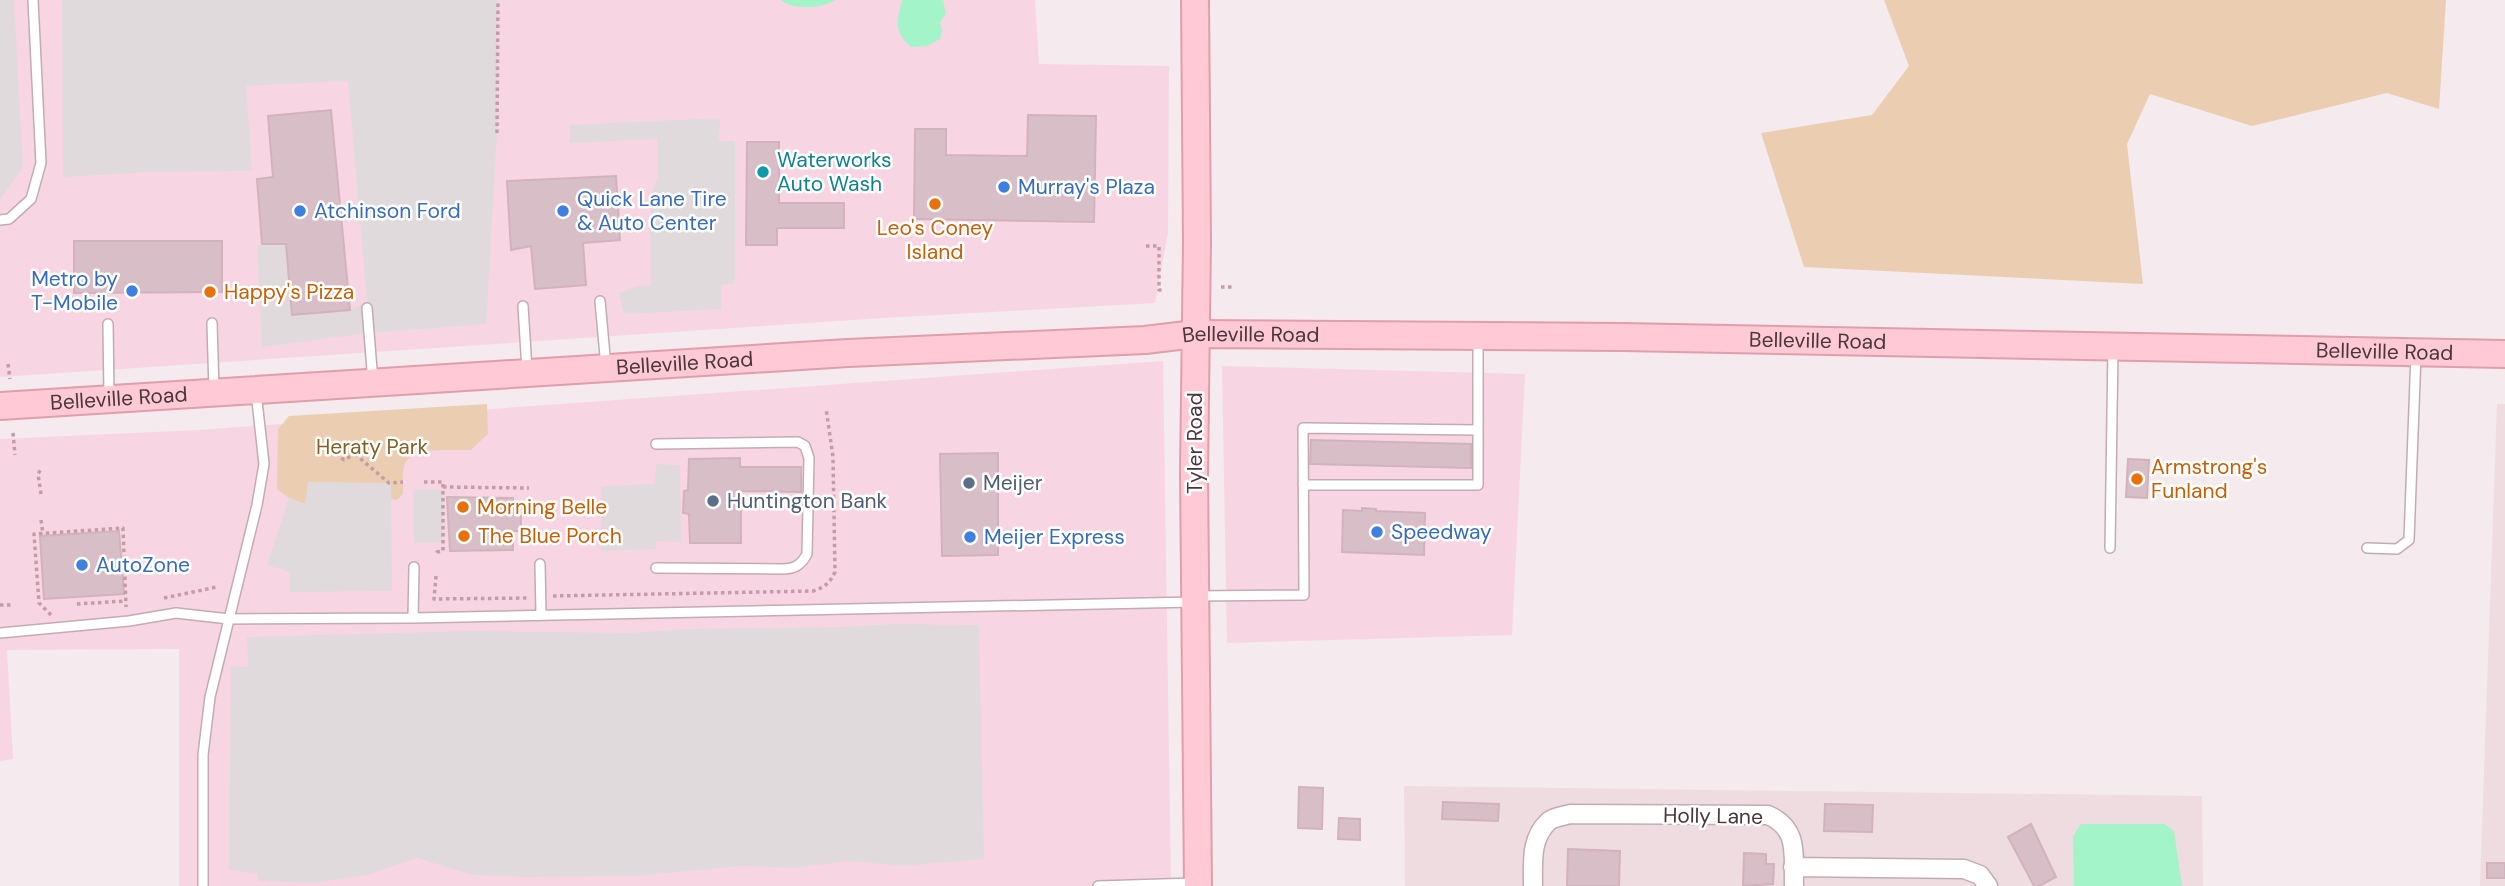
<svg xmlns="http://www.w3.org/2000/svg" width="2505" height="886" font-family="'DM Sans',sans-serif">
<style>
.residential{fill:#eedce0}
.commercial{fill:#f8d5e2}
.green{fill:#ebceb1}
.parking{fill:#e1dadc}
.water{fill:#a4f4c9}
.building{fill:#d8bfc7;stroke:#d3b1bd;stroke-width:2}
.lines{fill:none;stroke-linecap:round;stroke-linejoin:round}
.lane-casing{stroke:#c2acb2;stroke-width:12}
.street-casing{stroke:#c2acb2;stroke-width:21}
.secondary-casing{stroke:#e09eac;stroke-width:30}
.path{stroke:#c49ca8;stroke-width:3.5;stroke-dasharray:3.5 3.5;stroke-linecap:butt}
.lane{stroke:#fff;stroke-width:9}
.street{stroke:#fff;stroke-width:18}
.secondary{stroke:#ffcad5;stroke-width:26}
.culture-dot{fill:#0f9aa8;stroke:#fff;stroke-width:2.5}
.shop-dot{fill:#3f7fe0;stroke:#fff;stroke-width:2.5}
.food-dot{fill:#e8710a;stroke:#fff;stroke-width:2.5}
.service-dot{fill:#5c6f8a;stroke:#fff;stroke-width:2.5}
.labels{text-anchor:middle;stroke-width:5;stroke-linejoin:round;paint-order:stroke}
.culture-label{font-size:21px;fill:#0d838f;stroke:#fff;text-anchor:start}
.shop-label{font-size:21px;fill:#366cbe;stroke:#fff;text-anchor:start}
.food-label{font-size:21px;fill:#c56008;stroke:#fff;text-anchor:start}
.street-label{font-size:21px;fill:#4a373e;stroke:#fff}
.park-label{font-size:21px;fill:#806227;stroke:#fff}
.service-label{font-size:21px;fill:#4e5e75;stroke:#fff;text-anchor:start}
</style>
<rect width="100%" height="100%" fill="#f5eaed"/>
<path class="residential" d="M2497,404H2505V886H2480Z
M1404,786L2202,796L2203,886H1405Z"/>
<path class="commercial" d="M0,0H1035L1039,64L1169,66L1168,233L1155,303L883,318L0,377Z
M1163,361L1171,886H179V649L7,650L13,759L0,761V439L198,430Z
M1222,366L1525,374L1512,635L1227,643Z"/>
<path class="green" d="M1884,0H2446L2439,109L2387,93L2252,126L2150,94L2127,144L2143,284L1804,267L1761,133L1872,115L1909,66Z
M487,404L488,434L471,450C454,451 410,445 404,466C402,474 403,485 403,494L397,500L391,499V483L305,504L289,498L277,489L278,429L289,416Z"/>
<path class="parking" d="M0,0H14L23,167L0,200Z
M62,0H498L497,133L486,324L369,333L262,347L257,245L286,244L292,315L349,310L367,303L348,81L246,86L252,171L147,172L63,177Z
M720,118L719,141H735V283L721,285V309L624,314L619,293L638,286L651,285L650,232L652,193L658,177L657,139L570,143V125Z
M656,464L680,465L681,542L656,541V549L601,551V486L655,484Z
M308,482L391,483L392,591L290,592L289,572L267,565L289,498L305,504Z
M413,489L443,490V542L414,543Z
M895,624L979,625L984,859L902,866L849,861L793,868L742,866L636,876L526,877L473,875L417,858L367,875L314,883L258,881L257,873L229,870L231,666L248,667L247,637L469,631L633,633L685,629L846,627Z"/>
<path class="water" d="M781,0H835C822,9 792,10 781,0Z
M902,0H943L946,14L940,22L942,30L940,39L927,46L911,47C893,31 897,21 902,0Z
M2081,824H2165L2174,831L2182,886H2074L2073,836Z"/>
<path class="building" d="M331,110L350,310L292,315L286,244H262L257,179L273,177L268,116Z
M1028,115L1096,116L1094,222L914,219L915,129H946V155L1027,156Z
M747,142H779V203H844V228H777V245H746Z
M616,176L620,240L583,243L586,285L535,289L531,246L511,250L507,181Z
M74,241H222V292L74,293Z
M1311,440L1471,444V468L1310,464Z
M998,453V555L942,556L940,454Z
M740,458V467H801V492L741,491V543H690L689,514L683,513L684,491L688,490L689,459Z
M2128,459L2149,460L2147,498L2126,497Z
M447,497L513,498V508H521V531H513V550L450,551Z
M1362,508L1376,509V511L1425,513L1424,555L1342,552L1343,510L1362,511Z
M119,531L124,594L44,599L40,536Z
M1299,787L1323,788L1322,829L1298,828Z
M1443,802L1499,804L1498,821L1442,819Z
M1825,804L1873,805L1872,832L1824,831Z
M1339,818L1360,819V840L1338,839Z
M2031,824L2056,877L2039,886H2034L2008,837Z
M1568,849L1620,851L1619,886H1567Z
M1744,853L1766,854V864H1774L1773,884L1743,886Z
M2487,863H2505V878H2487Z"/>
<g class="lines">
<defs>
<path id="lane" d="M0,220L9,219L31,199L41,163L33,0
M600,301L606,367
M523,306L527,370
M367,308L373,382
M212,323L214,391
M108,324L109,396
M656,444L798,442L805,446L809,458L807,554C801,565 795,569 782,569L656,568
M1303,485H1478V430
M2110,548L2113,348
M2367,548L2397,549L2409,540L2416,354
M540,564L541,615
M1196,596L1304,595L1303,428L1478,430V338
M413,618L414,567
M0,633L129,621L176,613L229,619L413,618L1194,602
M203,886V755L210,697L257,505L264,464L256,392
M1098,886L1194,883"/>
<path id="street" d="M1793,867L1964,869L1980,875L1988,886
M1533,886C1533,863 1530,838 1549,821C1554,817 1564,816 1570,814L1768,815C1800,829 1793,856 1794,886"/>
<g id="secondary">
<path d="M1195,0L1197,241L1194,474L1198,886"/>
<path id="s1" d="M0,406L848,353L1145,340L1195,334L1622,337L2505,354"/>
</g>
</defs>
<use href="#lane" class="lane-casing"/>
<use href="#street" class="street-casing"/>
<use href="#secondary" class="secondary-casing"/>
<path class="path" d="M497,133L498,0
M1146,246H1159V290H1163
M1221,287H1234
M8,364L10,379
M13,433L15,455
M335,446L337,454L344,460L355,454L359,444
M355,454L389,483L403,482
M424,482H443V551L437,552V555
M443,487L529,488
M41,494L38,474L41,469
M41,520L43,534
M436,576L434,599L528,598
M553,596L813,591C825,587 830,583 835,572L833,457L826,408
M164,598L217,587
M77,604L125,601
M0,605H13
M51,615L39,603L34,534L123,528L126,607"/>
<use href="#lane" class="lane"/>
<use href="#street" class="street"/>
<use href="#secondary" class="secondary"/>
</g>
<circle class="culture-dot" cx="763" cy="172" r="7"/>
<g class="shop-dot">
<circle cx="1004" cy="187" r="7"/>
<circle cx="300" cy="211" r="7"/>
<circle cx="563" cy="211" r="7"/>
<circle cx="132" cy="291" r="7"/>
<circle cx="1377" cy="532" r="7"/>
<circle cx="970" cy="537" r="7"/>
<circle cx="82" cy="565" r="7"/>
</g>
<g class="food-dot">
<circle cx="935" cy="204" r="7"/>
<circle cx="210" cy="292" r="7"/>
<circle cx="2137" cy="479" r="7"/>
<circle cx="463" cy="507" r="7"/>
<circle cx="464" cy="536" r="7"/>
</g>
<g class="service-dot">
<circle cx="969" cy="483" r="7"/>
<circle cx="713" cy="501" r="7"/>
</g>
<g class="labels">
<g class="culture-label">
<text x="777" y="167">Waterworks<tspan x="777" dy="24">Auto Wash</tspan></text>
</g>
<g class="shop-label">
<text x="1018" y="194">Murray's Plaza</text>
<text x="577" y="206">Quick Lane Tire<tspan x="577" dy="24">&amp; Auto Center</tspan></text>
<text x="314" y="218">Atchinson Ford</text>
<text x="118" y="286" text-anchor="end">Metro by<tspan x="118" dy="24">T-Mobile</tspan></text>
<text x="1391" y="539">Speedway</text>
<text x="984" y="544">Meijer Express</text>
<text x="96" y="572">AutoZone</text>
</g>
<g class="food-label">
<text x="935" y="235" text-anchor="middle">Leo's Coney<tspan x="935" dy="24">Island</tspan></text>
<text x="224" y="299">Happy's Pizza</text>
<text x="2151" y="474">Armstrong's<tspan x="2151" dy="24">Funland</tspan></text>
<text x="477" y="514">Morning Belle</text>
<text x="478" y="543">The Blue Porch</text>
</g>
<g class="street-label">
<text dy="7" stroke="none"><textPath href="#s1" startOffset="1253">Belleville Road</textPath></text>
<text dy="7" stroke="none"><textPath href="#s1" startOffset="1820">Belleville Road</textPath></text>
<text dy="7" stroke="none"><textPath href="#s1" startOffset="2387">Belleville Road</textPath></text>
<text dy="7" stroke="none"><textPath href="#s1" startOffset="686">Belleville Road</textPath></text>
<text dy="7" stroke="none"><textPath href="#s1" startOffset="119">Belleville Road</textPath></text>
<text transform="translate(1195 443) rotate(-90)" y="7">Tyler Road</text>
<text transform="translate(1713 816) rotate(1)" y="7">Holly Lane</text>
</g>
<g class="park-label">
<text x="372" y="454">Heraty Park</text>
</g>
<g class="service-label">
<text x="983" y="490">Meijer</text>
<text x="727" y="508">Huntington Bank</text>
</g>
</g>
</svg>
